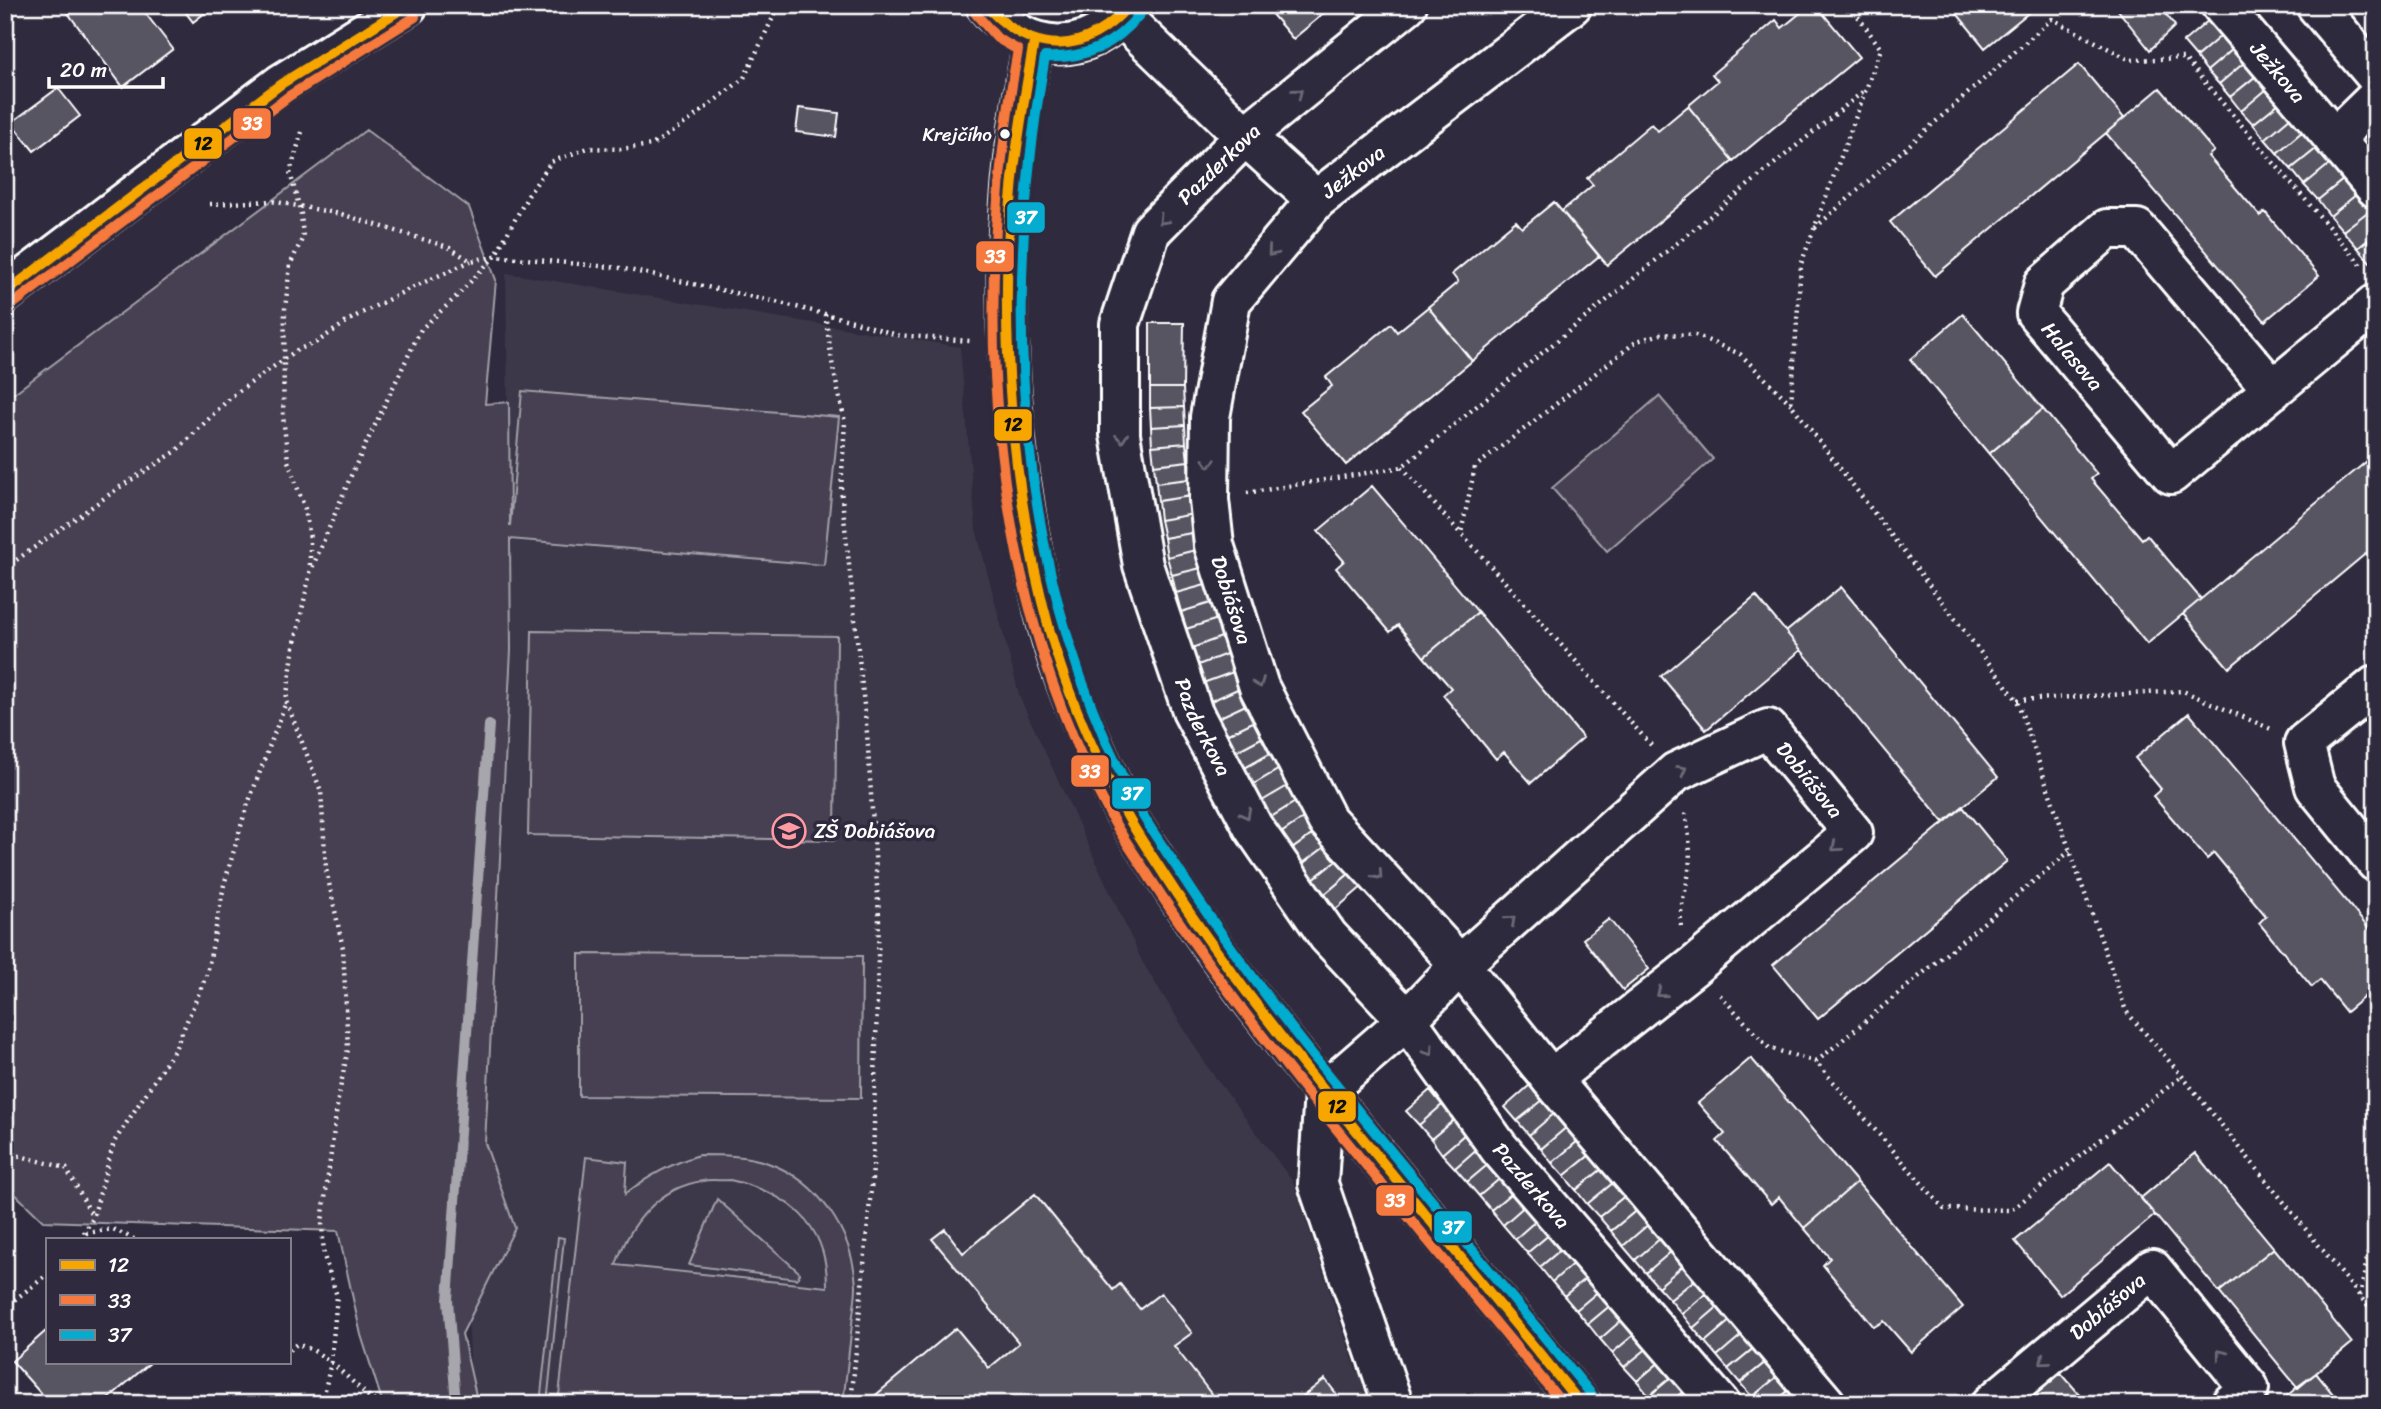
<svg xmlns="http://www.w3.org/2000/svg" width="2381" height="1409" font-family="Sriracha,sans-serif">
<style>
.built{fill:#3c3749}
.green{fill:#464152;stroke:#a2a0a8;stroke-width:2;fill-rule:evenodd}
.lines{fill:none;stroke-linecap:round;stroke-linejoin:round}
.stream{stroke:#a7a6ad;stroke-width:10}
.building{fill:#595564;stroke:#fff;stroke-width:2}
.minor-casing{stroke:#fff;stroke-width:44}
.path{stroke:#fff;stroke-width:4.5;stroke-dasharray:2 5;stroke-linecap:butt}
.minor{stroke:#2f2a3d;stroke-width:38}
.bus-1-casing{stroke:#2f2a3d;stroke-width:16}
.bus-2-casing{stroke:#2f2a3d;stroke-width:16}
.bus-3-casing{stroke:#2f2a3d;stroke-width:16}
.bus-1{stroke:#f7a600;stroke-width:10}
.bus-2{stroke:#f6793e;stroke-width:10}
.bus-3{stroke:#06acd0;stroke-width:10}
.oneway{stroke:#6d6a77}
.bus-dot{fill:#fff;stroke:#2f2a3d;stroke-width:2.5}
.labels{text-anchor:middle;stroke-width:7;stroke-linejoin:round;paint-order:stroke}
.bus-label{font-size:19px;fill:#fff;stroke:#2f2a3d;text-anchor:end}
.street-label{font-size:21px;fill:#fff;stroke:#2f2a3d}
.poi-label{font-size:21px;fill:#fff;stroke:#2f2a3d;text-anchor:start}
.line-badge{stroke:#2f2a3d;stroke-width:2.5}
.badge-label{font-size:19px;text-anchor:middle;font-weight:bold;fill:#fff}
.pale-badge-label{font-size:19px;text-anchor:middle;font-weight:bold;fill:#111}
</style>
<rect width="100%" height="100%" fill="#2f2a3d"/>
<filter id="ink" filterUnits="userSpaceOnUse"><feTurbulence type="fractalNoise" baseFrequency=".0143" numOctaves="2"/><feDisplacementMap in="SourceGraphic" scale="14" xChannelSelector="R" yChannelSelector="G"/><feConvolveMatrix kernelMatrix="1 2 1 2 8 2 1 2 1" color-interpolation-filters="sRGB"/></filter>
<g filter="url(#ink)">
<path class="built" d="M506,273L960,347L976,529L1020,698L1143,963L1207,1066L1293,1182L1356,1370L1393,1404H472L465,1240L511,650Z"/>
<path class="green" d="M366,130L469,207L496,280L485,404L509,402L510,526L522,391L839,417L824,565L510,539L511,650L485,1143L515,1228L462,1334L478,1404H383L361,1335L338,1231L43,1221L5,1184V400Z
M1659,396L1713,459L1607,551L1552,488Z
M532,631L837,636L835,840L528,835Z
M579,954L862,956L861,1098L579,1096Z
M699,1155C722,1155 745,1155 768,1163C819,1181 853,1232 856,1286C856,1298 853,1312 852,1324C849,1350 846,1377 843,1404H558L586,1157L627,1162L625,1194C648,1176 670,1164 699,1155ZM730,1180C788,1193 828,1223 827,1287L616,1265C629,1225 658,1187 703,1181C711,1179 721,1181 730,1180Z
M717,1199L800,1273L797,1279L689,1265Z
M558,1237L564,1238L547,1404H540Z"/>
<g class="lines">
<path class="stream" d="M456,1404L448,1300L489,725"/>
</g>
<path class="building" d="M62,5H139L173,49L123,87Z
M180,5H215L193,22Z
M1264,5H1334L1293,39Z
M1810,5H1816L1859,57L1733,161L1688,106L1718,81L1712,74L1776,20L1782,28Z
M1950,5H2038L1985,48Z
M2114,5H2159L2175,26L2150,50Z
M2209,20L2222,35L2196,57L2183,42Z
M2222,35L2233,49L2207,71L2196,57Z
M2233,49L2245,62L2219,84L2207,71Z
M2245,62L2256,76L2230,97L2219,84Z
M2079,64L2124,118L1935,276L1890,222Z
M2256,76L2267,89L2241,111L2230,97Z
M58,88L80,116L34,151L11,123Z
M2160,88L2214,151L2208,156L2260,216L2265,212L2319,276L2265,321L2106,133Z
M2267,89L2279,103L2253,124L2241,111Z
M2279,103L2291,117L2265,139L2253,124Z
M1688,106L1733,161L1607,265L1562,211L1593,185L1587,178L1651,124L1658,131Z
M799,108L839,113L836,137L796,132Z
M2291,117L2303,131L2277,153L2265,139Z
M2303,131L2317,148L2291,169L2277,153Z
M2317,148L2331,163L2304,185L2291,169Z
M2331,163L2344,179L2318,200L2304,185Z
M2344,179L2357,194L2330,216L2318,200Z
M2357,194L2370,210L2343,231L2330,216Z
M1554,202L1599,256L1472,361L1428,307L1458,282L1452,274L1516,221L1522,228Z
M2370,210L2376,217V233L2358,248L2343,231Z
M2376,233V269L2358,248Z
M1428,307L1472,361L1346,465L1301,411L1332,386L1326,377L1391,324L1397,332Z
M1963,314L2043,409L1989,454L1910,359Z
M1150,323H1184L1183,388H1150Z
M1150,388H1183L1184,407L1150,408Z
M1184,407L1185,425L1151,427L1150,408Z
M2043,409L2097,474L2091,479L2142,539L2147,535L2201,599L2147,644L1989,454Z
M1185,425L1186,443L1152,446L1151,427Z
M1186,443L1188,461L1154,465L1152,446Z
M2373,456L2376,459V545L2229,668L2183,614Z
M1188,461L1189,479L1156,483L1154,465Z
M1189,479L1191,496L1158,501L1156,483Z
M1372,486L1478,612L1424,657L1398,625L1390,632L1336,568L1344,561L1318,531Z
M1191,496L1194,514L1160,520L1158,501Z
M1194,514L1197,532L1164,538L1160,520Z
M1197,532L1200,549L1167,557L1164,538Z
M1200,549L1205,567L1172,575L1167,557Z
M1205,567L1209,584L1176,593L1172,575Z
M1209,584L1214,602L1181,612L1176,593Z
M1841,587L1998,777L1944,822L1786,632Z
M1756,596L1801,650L1706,730L1661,676Z
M1214,602L1218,619L1186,629L1181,612Z
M1478,612L1583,738L1531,783L1504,752L1496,759L1443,695L1451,688L1424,657Z
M1218,619L1224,636L1192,648L1186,629Z
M1224,636L1229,653L1198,665L1192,648Z
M1229,653L1236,671L1203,683L1198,665Z
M1236,671L1242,687L1211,701L1203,683Z
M1242,687L1250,703L1218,718L1211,701Z
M1250,703L1257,720L1226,735L1218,718Z
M2189,713L2376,937V987L2346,1012L2320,980L2312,987L2259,923L2266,916L2214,853L2207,859L2153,796L2161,789L2135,758Z
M1257,720L1265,736L1235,752L1226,735Z
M1265,736L1273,752L1243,769L1235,752Z
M1273,752L1281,768L1252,785L1243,769Z
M1281,768L1291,784L1262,801L1252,785Z
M1291,784L1300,799L1271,817L1262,801Z
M1300,799L1309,814L1281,833L1271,817Z
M1963,807L2007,861L1818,1019L1773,965Z
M1309,814L1320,829L1292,849L1281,833Z
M1320,829L1330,843L1302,864L1292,849Z
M1330,843L1340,858L1313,879L1302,864Z
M1340,858L1351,872L1325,894L1313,879Z
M1351,872L1363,886L1336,909L1325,894Z
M1609,919L1649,969L1623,990L1583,939Z
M1751,1058L1857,1182L1804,1228L1779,1197L1771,1204L1717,1141L1725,1134L1698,1103Z
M1531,1084L1544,1099L1517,1121L1505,1107Z
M1430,1090L1442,1105L1419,1125L1406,1111Z
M1544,1099L1556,1112L1529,1135L1517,1121Z
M1442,1105L1455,1119L1431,1139L1419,1125Z
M1556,1112L1568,1126L1541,1149L1529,1135Z
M1455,1119L1466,1133L1442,1154L1431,1139Z
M1568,1126L1579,1140L1552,1163L1541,1149Z
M1466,1133L1478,1148L1455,1168L1442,1154Z
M1579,1140L1591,1154L1564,1176L1552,1163Z
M1478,1148L1491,1162L1467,1182L1455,1168Z
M2195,1153L2274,1248L2219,1292L2141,1198Z
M1591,1154L1603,1168L1576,1190L1564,1176Z
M1491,1162L1503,1176L1479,1196L1467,1182Z
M2110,1162L2155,1215L2060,1295L2015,1241Z
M1603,1168L1614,1182L1587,1204L1576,1190Z
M1503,1176L1515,1190L1491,1210L1479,1196Z
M1614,1182L1626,1195L1599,1217L1587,1204Z
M1857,1182L1963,1307L1911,1352L1884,1321L1874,1327L1823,1265L1830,1258L1804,1228Z
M1515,1190L1527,1204L1503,1225L1491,1210Z
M1035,1194L1113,1290L1120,1284L1140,1309L1161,1293L1192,1333L1174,1346L1219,1404H865L956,1328L989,1368L1019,1343L932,1239L945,1229L963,1253Z
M1626,1195L1638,1209L1611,1231L1599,1217Z
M1527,1204L1539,1218L1515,1239L1503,1225Z
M1638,1209L1650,1223L1623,1246L1611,1231Z
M1539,1218L1551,1233L1527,1253L1515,1239Z
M1650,1223L1662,1237L1635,1260L1623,1246Z
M1551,1233L1564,1247L1540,1267L1527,1253Z
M1662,1237L1673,1250L1646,1273L1635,1260Z
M1564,1247L1576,1261L1552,1282L1540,1267Z
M2274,1248L2352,1343L2298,1388L2219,1292Z
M1673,1250L1685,1264L1658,1287L1646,1273Z
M1576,1261L1588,1276L1564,1296L1552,1282Z
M1685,1264L1697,1278L1670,1300L1658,1287Z
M1588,1276L1600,1290L1576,1310L1564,1296Z
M1697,1278L1708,1292L1682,1314L1670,1300Z
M1600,1290L1612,1304L1588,1324L1576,1310Z
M1708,1292L1720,1305L1693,1328L1682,1314Z
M1612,1304L1624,1318L1600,1339L1588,1324Z
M1720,1305L1732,1319L1705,1342L1693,1328Z
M1624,1318L1636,1333L1612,1353L1600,1339Z
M1732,1319L1744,1333L1717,1356L1705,1342Z
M47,1330V1362H151L102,1404H50L12,1361Z
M1636,1333L1649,1347L1624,1367L1612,1353Z
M1744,1333L1755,1347L1728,1369L1717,1356Z
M1649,1347L1661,1361L1637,1381L1624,1367Z
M1755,1347L1767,1361L1740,1383L1728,1369Z
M1661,1361L1673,1376L1649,1396L1637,1381Z
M1767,1361L1779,1375L1752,1397L1740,1383Z
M2061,1373L2088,1404H2025Z
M2316,1373L2341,1404H2278L2297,1387Z
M1779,1375L1790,1389L1773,1404H1757L1752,1397Z
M1673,1376L1685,1390L1668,1404H1656L1649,1396Z
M1325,1379L1344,1404H1293Z
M1790,1389L1803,1402L1773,1404Z
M1685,1390L1697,1404H1668Z"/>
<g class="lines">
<defs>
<g id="minor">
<path d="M986,5C1024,55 1091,60 1129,5"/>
<path id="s1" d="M1407,5L1245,136L1151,231L1120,324V435L1143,565L1193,713L1253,827L1328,936L1407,1020L1499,1148L1720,1404"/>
<path id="s2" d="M2221,5L2376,188"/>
<path d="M2316,5L2376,76"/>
<path id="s3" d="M1121,16L1245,136L1316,200L1572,5"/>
<path d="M1034,42C994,229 1000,423 1044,609C1059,673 1091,745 1120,803C1130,824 1144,843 1157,863C1202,935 1253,1003 1306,1069C1397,1182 1490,1292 1581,1404"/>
<path d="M2334,139L2376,98"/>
<path id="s4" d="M1316,200L1231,301L1210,417L1209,500L1214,545L1259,687L1327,820L1460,965L1551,1079L1826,1404"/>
<path d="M5,293L281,84L408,5"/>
<path id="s5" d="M2273,390L2137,229H2107L2044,284L2036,313L2171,474L2376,304"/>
<path d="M2376,685L2304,743L2315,787L2376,862"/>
<path id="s6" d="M1393,1404L1318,1184L1324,1092L1407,1020L1460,965L1676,772L1768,729L1853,833L1694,966L1551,1079"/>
<path id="s7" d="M1991,1404L2152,1269L2249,1388L2231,1404"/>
</g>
</defs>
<use href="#minor" class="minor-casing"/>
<path class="path" d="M1850,5L1881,49L1801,264L1791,404L2017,700L2126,1011L2182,1076L2371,1310L2376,1322
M302,132L290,172L301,214L303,237L290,265L285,309L283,416L288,461L305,509L310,538V568
M210,204L271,201L341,214L448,247L471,261L495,256L620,268L776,302L853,321L897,335L970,341
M1815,228L2052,19L2130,60L2184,58L2364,268
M825,314L833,368L845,422L841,489L867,733L879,916L873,1168L851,1404
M1402,467L1460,533
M1247,493L1402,467L1865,90
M5,568L120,487L175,452L231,397L297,350L317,342L354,317L407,290L471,261
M2017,700L2183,691L2271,729
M1651,745L1461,533L1475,467L1637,341L1661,334L1695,335L1740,354L1791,404
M1681,926C1679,904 1687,890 1689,870C1691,852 1689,830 1685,813
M1720,995L1769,1048L1816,1062L1944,1209L2011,1210L2182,1076
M1816,1062L2070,851
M5,1152L66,1168L93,1217
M86,1233L113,1229L134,1239
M80,1239L93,1218L114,1142L175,1049L207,974L224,885L245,812L286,702
M2360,1296L2376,1211
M5,1310L9,1304L47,1275
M289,1350L297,1344L313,1350L331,1362L377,1404
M5,1402L7,1404
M322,1404L331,1362L337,1296L324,1256L322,1222L338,1099L348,1049L343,948L326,869L321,791L286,701L294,647L310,573L353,471L421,329L453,300L495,256L529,194L551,162L588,148L621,149L652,145L690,120L744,78L779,5"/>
<use href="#minor" class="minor"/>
<defs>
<path id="bus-1" d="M988,8C1034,56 1085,56 1129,5
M1034,42C1026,88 1018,133 1013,179C998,324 1011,492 1050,632C1067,693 1094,754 1124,810C1136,833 1151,854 1165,876C1212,949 1266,1019 1321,1087C1407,1193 1494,1298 1581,1404
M5,293L281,84L408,5"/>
<path id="bus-2" d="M976,14L997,38L1018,50C971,306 986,587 1113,820C1124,840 1138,859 1150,878C1200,956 1256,1029 1314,1101C1396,1203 1480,1303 1563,1404
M13,304L289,96L415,17"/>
<path id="bus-3" d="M1140,14C1115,45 1086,59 1045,57C1000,307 1015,578 1137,805C1148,826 1161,844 1174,863C1223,940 1278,1013 1336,1084C1420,1188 1507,1291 1592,1395"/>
</defs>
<use href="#bus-1" class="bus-1-casing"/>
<use href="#bus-2" class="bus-2-casing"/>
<use href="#bus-3" class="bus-3-casing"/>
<use href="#bus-1" class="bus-1"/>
<use href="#bus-2" class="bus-2"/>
<use href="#bus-3" class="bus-3"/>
</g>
<defs><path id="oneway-chevron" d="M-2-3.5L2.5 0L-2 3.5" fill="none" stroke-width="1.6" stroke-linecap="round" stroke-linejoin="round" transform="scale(1.75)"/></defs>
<g class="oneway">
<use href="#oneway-chevron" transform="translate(1298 93) rotate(-39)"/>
<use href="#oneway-chevron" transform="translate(1163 220) rotate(134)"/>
<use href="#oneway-chevron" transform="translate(1272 252) rotate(130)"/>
<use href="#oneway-chevron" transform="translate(1122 438) rotate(84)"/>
<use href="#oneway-chevron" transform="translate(1209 463) rotate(91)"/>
<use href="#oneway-chevron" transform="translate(1259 683) rotate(69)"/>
<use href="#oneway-chevron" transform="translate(1682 770) rotate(-29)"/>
<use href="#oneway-chevron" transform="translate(1246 814) rotate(62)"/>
<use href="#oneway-chevron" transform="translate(1836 847) rotate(140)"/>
<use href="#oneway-chevron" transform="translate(1378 875) rotate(48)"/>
<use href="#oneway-chevron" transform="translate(1511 920) rotate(-42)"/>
<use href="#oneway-chevron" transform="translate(1661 993) rotate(142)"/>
<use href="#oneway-chevron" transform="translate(1429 1051) rotate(54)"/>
<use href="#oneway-chevron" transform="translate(2221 1354) rotate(-129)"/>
<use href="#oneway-chevron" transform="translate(2044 1360) rotate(140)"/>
</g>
</g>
<defs>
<symbol id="school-ring" viewBox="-11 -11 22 22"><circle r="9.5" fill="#2f2a3d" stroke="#ff9aa2" stroke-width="1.5"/><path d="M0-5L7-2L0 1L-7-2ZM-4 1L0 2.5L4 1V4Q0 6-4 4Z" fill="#ff9aa2"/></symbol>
</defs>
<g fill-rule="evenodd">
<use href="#school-ring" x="770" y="812" width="38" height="38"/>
</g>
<circle class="bus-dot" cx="1005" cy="134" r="6"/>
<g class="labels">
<g class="bus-label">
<text x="992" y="141">Krejčího</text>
</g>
<g class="street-label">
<text dy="7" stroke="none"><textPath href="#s2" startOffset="88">Ježkova</textPath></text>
<text transform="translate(1219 164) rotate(-44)" y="7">Pazderkova</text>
<text dy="7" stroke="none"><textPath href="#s3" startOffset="315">Ježkova</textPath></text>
<text dy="7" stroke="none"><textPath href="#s5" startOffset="411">Halasova</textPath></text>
<text dy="7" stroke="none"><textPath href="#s4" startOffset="436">Dobiášova</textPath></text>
<text dy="7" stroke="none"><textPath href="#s1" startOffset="856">Pazderkova</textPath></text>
<text dy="7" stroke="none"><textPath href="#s6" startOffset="968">Dobiášova</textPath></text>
<text dy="7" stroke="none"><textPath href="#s1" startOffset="1423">Pazderkova</textPath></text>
<text dy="7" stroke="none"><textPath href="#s7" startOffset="152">Dobiášova</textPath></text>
</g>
<g class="poi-label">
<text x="814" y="838">ZŠ Dobiášova</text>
</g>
</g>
<g class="line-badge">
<rect x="232" y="107" width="40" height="33" rx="7" fill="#f6793e"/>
<rect x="183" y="127" width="40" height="33" rx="7" fill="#f7a600"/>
<rect x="1006" y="201" width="40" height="33" rx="7" fill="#06acd0"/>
<rect x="975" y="240" width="40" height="33" rx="7" fill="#f6793e"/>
<rect x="993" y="408" width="40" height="34" rx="7" fill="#f7a600"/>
<rect x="1070" y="754" width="40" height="34" rx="7" fill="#f6793e"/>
<rect x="1111" y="777" width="41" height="33" rx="7" fill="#06acd0"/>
<rect x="1317" y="1090" width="40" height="33" rx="7" fill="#f7a600"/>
<rect x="1375" y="1184" width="40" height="33" rx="7" fill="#f6793e"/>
<rect x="1433" y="1210" width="40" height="34" rx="7" fill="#06acd0"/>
</g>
<g class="badge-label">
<text x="252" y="130">33</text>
<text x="1026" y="224">37</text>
<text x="995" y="263">33</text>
<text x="1090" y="778">33</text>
<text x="1132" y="800">37</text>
<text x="1395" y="1207">33</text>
<text x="1453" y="1234">37</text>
</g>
<g class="pale-badge-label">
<text x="203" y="150">12</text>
<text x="1013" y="431">12</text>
<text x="1337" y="1113">12</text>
</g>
<rect width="2381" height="1409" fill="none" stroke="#2f2a3d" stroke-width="28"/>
<rect x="14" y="14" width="2353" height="1381" fill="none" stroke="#fff" stroke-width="2.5" filter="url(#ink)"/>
<rect x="46" y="1238" width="245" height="126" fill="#2f2a3d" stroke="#827f8b" stroke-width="2"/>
<rect x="60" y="1260" width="35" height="10" fill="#f7a600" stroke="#827f8b" stroke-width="2"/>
<text x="108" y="1272" font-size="21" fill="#ffffff">12</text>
<rect x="60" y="1295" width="35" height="10" fill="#f6793e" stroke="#827f8b" stroke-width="2"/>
<text x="108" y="1308" font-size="21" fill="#ffffff">33</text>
<rect x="60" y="1330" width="35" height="10" fill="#06acd0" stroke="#827f8b" stroke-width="2"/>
<text x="108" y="1342" font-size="21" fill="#ffffff">37</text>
<path d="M49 77v10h114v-10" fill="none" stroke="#ffffff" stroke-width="3.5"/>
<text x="60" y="77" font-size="21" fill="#ffffff" stroke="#2f2a3d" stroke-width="5" paint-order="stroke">20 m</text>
</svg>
